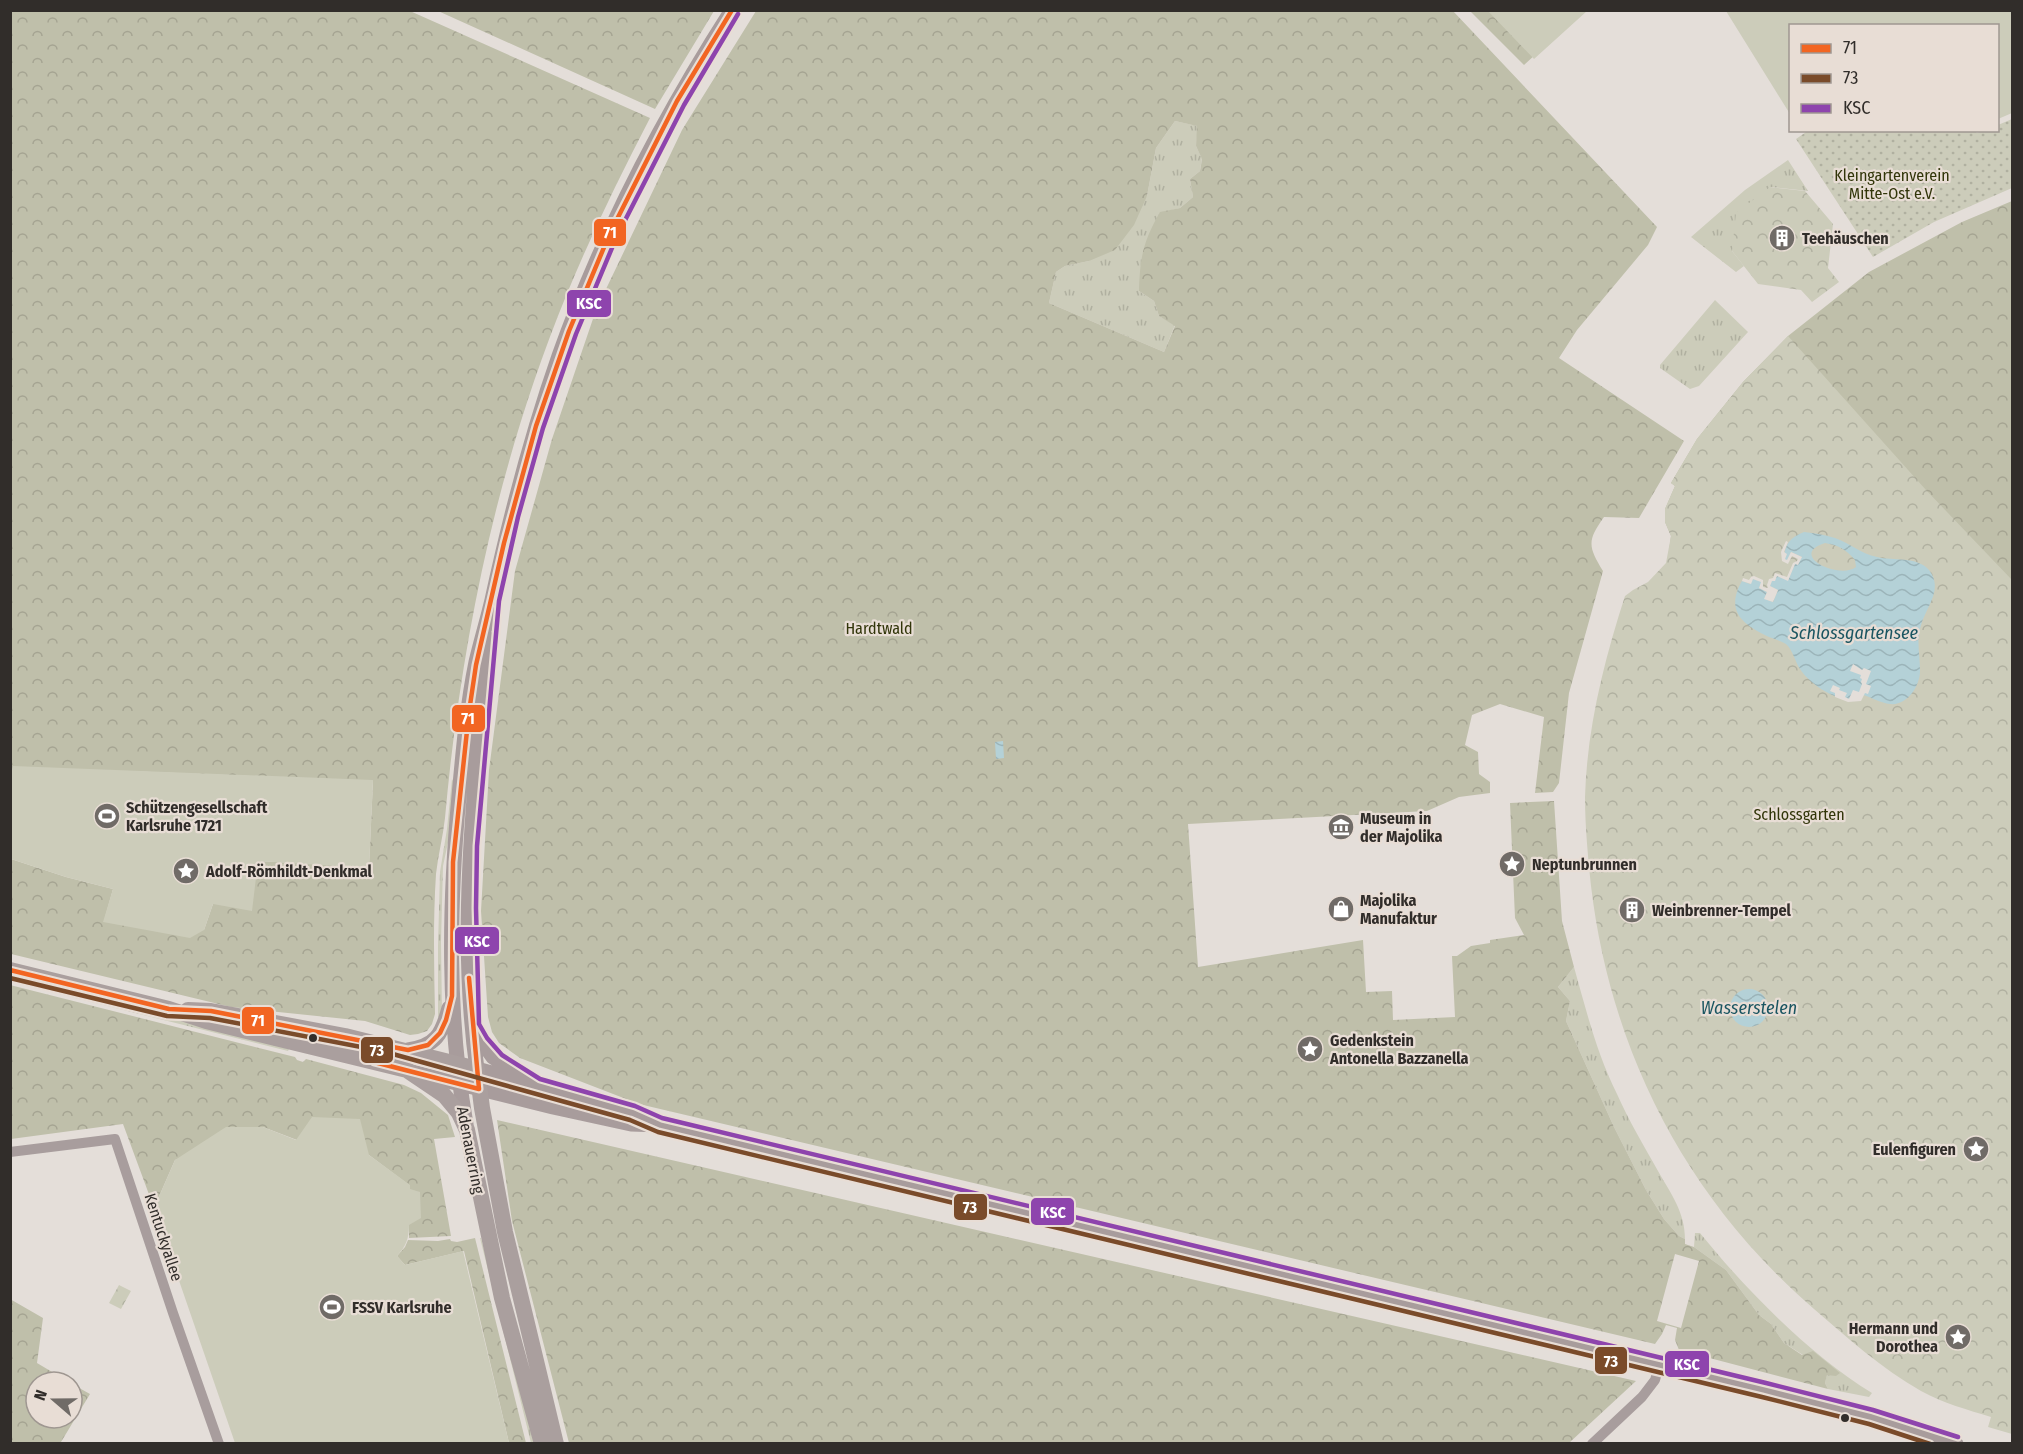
<svg xmlns="http://www.w3.org/2000/svg" width="2023" height="1454" font-family="'Fira Sans Condensed',sans-serif">
<style>
.grass{fill:url(#grass-tufts)}
.forest{fill:url(#forest-crowns);fill-rule:evenodd}
.park{fill:url(#park-crowns)}
.garden{fill:url(#garden-dots)}
.pitch{fill:#ccccba}
.water{fill:url(#water-waves);fill-rule:evenodd}
.pier{fill:#e4ded9}
.lines{fill:none;stroke-linecap:round;stroke-linejoin:round}
.minor{stroke:#a89d9d;stroke-width:10}
.secondary{stroke:#a89c9c;stroke-width:15}
.primary{stroke:#aa9f9e;stroke-width:16}
.bus-1-casing{stroke:#e8ddd5;stroke-width:9}
.bus-2-casing{stroke:#e8ddd5;stroke-width:9}
.bus-3-casing{stroke:#e8ddd5;stroke-width:9}
.bus-1{stroke:#f26522;stroke-width:4.5}
.bus-2{stroke:#7a4b2a;stroke-width:4.5}
.bus-3{stroke:#8e44ad;stroke-width:4.5}
.bus-dot{fill:#312d2a;stroke:#e8ddd5;stroke-width:2}
.labels{text-anchor:middle;stroke-width:4.5;stroke-linejoin:round;paint-order:stroke}
.park-label{font-size:16px;fill:#313509;stroke:#e8ddd5}
.poi-label{font-size:16px;font-weight:bold;fill:#312d2a;stroke:#e8ddd5;text-anchor:start}
.street-label{font-size:16px;fill:#312d2a;stroke:#e8ddd5}
.water-label{font-size:18px;font-style:italic;fill:#1a5561;stroke:#e8ddd5}
.line-badge{stroke:#e8ddd5;stroke-width:2}
.badge-label{font-size:16px;text-anchor:middle;font-weight:bold;fill:#fff}
</style>
<defs>
<pattern id="grass-tufts" width="24" height="20" patternUnits="userSpaceOnUse" patternTransform="scale(1.5)"><rect width="24" height="20" fill="#ccccba"/><path d="M3 7l-1-3M5 7V3M7 7l1-3M15 17l-1-3M17 17v-4M19 17l1-3" fill="none" stroke="#b0b0a0"/></pattern>
<pattern id="forest-crowns" width="20" height="18" patternUnits="userSpaceOnUse" patternTransform="scale(1.5)"><rect width="20" height="18" fill="#bfbfaa"/><path d="M2 6a3 3 0 1 1 6 0M12 15a3 3 0 1 1 6 0" fill="none" stroke="#a5a492"/></pattern>
<pattern id="park-crowns" width="20" height="18" patternUnits="userSpaceOnUse" patternTransform="scale(1.5)"><rect width="20" height="18" fill="#ccccba"/><path d="M2 6a3 3 0 1 1 6 0M12 15a3 3 0 1 1 6 0" fill="none" stroke="#b0b0a0"/></pattern>
<pattern id="garden-dots" width="8" height="8" patternUnits="userSpaceOnUse" patternTransform="scale(1.5)"><rect width="8" height="8" fill="#ccccba"/><path d="M2 2h.1M6 6h.1" fill="none" stroke="#b0b0a0" stroke-width="1.8" stroke-linecap="round"/></pattern>
<pattern id="water-waves" width="16" height="10" patternUnits="userSpaceOnUse" patternTransform="scale(1.5)"><rect width="16" height="10" fill="#b4d1d7"/><path d="M0 5q4-4 8 0t8 0" fill="none" stroke="#9bb4b9"/></pattern>
</defs>
<rect width="100%" height="100%" fill="#e4ded9"/>
<path class="grass" d="M1175,121L1198,126L1196,146L1202,158L1200,171L1190,179L1193,197L1180,208L1160,213L1139,291L1154,301L1159,316L1175,325L1164,352L1049,303L1056,272L1065,266L1089,261L1147,196L1156,148Z
M1788,160L1808,191L1770,187L1732,251L1744,266L1736,272L1691,237L1745,190Z
M1715,300L1748,332L1699,386L1690,389L1660,368V365Z
M452,779L454,783L450,833L443,866L441,942L442,1013L438,1018V946L440,872L447,829Z
M1574,967C1586,1010 1597,1054 1617,1094C1629,1121 1644,1146 1658,1171C1671,1194 1685,1212 1685,1239L1679,1236L1664,1219L1646,1190L1614,1127L1566,1021L1570,1001L1558,987Z
M11,980L194,1024L289,1049L288,1051L11,982Z
M1695,1233H1700C1746,1290 1810,1355 1872,1393L1869,1397L1828,1389L1825,1383L1827,1374L1839,1373L1826,1364L1803,1355L1784,1343L1771,1324L1759,1315L1726,1270L1694,1247Z
M480,1238H481L537,1443H531Z"/>
<path class="forest" d="M11,11H410L650,118C620,176 591,235 566,296C498,462 461,639 445,818C443,837 438,855 436,874C433,920 434,967 435,1014L432,1024L427,1031L418,1034L410,1035L365,1021L231,1007L11,954V859L66,877L113,889L104,921L204,930L213,904L258,861L369,867L373,781L127,771L11,811Z
M438,11L714,10V11L655,109Z
M756,11H1453L1657,227L1648,245L1577,330L1559,358L1684,441L1639,518L1604,517C1587,541 1588,546 1603,571L1569,693L1559,783L1553,792L1535,793L1544,717L1500,704L1472,715L1465,745L1478,752L1479,774L1490,782V793L1459,797L1427,811L1188,824L1198,967L1363,940L1366,992L1392,991L1393,1020L1455,1017L1452,956H1457L1471,946L1490,943V940L1524,935L1515,918L1510,803L1554,801L1562,921L1574,967L1558,987L1570,1001L1566,1021L1614,1127L1646,1190L1664,1219L1679,1236L1685,1239V1244L1694,1247L1726,1270L1759,1315L1771,1324L1784,1343L1802,1355L1813,1351L1840,1373L1836,1376L1827,1375L1825,1383L1828,1389L1679,1350L1675,1340L1677,1328L1666,1325L1662,1334L1655,1344L639,1104L520,1058L499,1043L492,1032L488,1017L481,911L489,770L515,571L552,439L596,310L682,130ZM1175,121L1197,126L1196,146L1202,159L1200,171L1190,179L1193,197L1180,208L1160,212C1143,242 1140,257 1139,291L1154,301L1159,316L1175,326L1164,352L1049,303L1056,272L1065,266L1089,261L1115,250L1134,225L1147,196L1156,148ZM1675,1254L1699,1261L1681,1328L1657,1321Z
M1470,11H1495L1536,54L1524,65Z
M2012,201V684L1669,551L1671,536L1665,522V509L1675,486L1671,483L1697,439L1743,382L1788,336L1869,272L1962,222Z
M10,985L295,1057L297,1060L303,1062L306,1059L404,1085L421,1093L448,1115L455,1137L434,1139L451,1236L409,1238V1185L369,1155L297,1140L263,1127L175,1160L154,1208L123,1124L11,1139Z
M497,1120L1636,1381L1569,1443H569L512,1221Z
M475,1238L526,1443H509L464,1251L405,1265L397,1256L405,1247L408,1240L438,1241L450,1239L451,1241L457,1242Z
M10,1299L43,1318L37,1363L69,1382H36V1418H72V1384L90,1394L61,1442L62,1443H11Z"/>
<path class="park" d="M1770,187L1805,191L1833,224L1828,268L1839,282L1812,302L1801,290L1758,284L1732,251L1736,213Z
M1788,336L1926,490L2012,580V1434L1988,1427L1991,1417C1968,1410 1943,1403 1921,1391C1882,1369 1848,1338 1814,1309C1687,1199 1611,1053 1591,886C1588,857 1585,826 1585,797C1587,728 1604,661 1625,596L1633,590L1648,582L1666,563L1671,536L1665,522V509L1675,486L1671,483L1697,439L1743,382Z
M119,1285L131,1291L121,1309L109,1303Z"/>
<path class="garden" d="M2012,119V188L1934,222L1873,257L1796,139L1809,130H1973L1977,133L1984,131L1998,130V125Z"/>
<path class="pitch" d="M1488,11H1587L1534,59Z
M1726,11H2012V113L1998,119V26H1790V114Z
M13,766L373,780L369,868L258,861L252,911L213,904L204,930L190,938L103,922L113,889L66,877L11,859L10,777Z
M312,1117L360,1119L369,1155L410,1185V1189L420,1192L421,1218L409,1225C409,1239 406,1246 397,1256L405,1265L463,1251L509,1443H235L154,1208L175,1160L226,1127H263L296,1140Z"/>
<path class="water" d="M1804,532C1815,533 1825,535 1835,538C1850,543 1861,554 1877,557C1893,561 1917,556 1929,570C1944,589 1926,607 1921,625C1916,640 1920,655 1920,671C1920,686 1907,706 1890,704C1881,703 1872,698 1864,695C1844,708 1811,686 1800,669C1795,662 1793,650 1786,644C1781,641 1775,639 1769,637C1742,624 1725,611 1742,581L1750,584L1753,579L1762,582L1759,588L1767,592L1765,599L1773,602L1778,590L1770,586L1772,580L1777,576L1788,580L1795,564L1802,557L1791,552L1787,561L1784,559C1784,544 1791,537 1804,532ZM1825,543C1838,545 1847,550 1855,560L1856,567C1839,580 1787,555 1825,543Z
M1003,741L1004,758L996,759L995,742Z
M1730 1008a19 19 0 1 1 38 0a19 19 0 1 1-38 0Z"/>
<path class="pier" d="M1786,541L1788,542L1784,552L1787,554L1785,559L1787,560L1791,552L1802,557L1798,565L1795,564L1788,581L1777,576L1775,581H1772L1770,586L1778,590L1773,602L1764,599L1767,592L1759,588L1761,582L1753,579L1751,584L1742,581L1743,578L1749,580L1751,577L1754,576L1763,580V587L1768,588L1767,585L1769,579L1773,578L1775,573L1787,577L1793,563L1797,561L1798,559L1792,556L1788,564L1782,561L1781,552Z
M1853,664L1862,670L1864,668L1871,671L1866,684L1871,686L1868,694L1865,693L1861,701L1848,702L1835,697V693L1830,691L1833,685L1840,688L1839,690L1847,693L1845,697L1849,699L1853,690L1859,692L1862,684L1861,682L1862,679L1860,678L1861,675L1850,671Z"/>
<g class="lines">
<path class="minor" d="M10,1152L115,1139L173,1313L219,1444
M1592,1444L1642,1397L1655,1380L1659,1366"/>
<path class="secondary" d="M489,639C486,683 480,727 476,772C468,871 463,970 477,1069L633,1113L652,1122
M475,1032L493,1057L521,1076
M408,1050C436,1046 442,1034 449,1008
M412,1072L553,1107L631,1124L660,1125L1764,1390L1871,1417L1956,1444
M466,1124C447,1016 449,906 459,796C463,752 467,706 476,662C481,641 487,621 492,600C510,517 531,436 559,356C602,235 662,119 732,10"/>
<path class="primary" d="M10,970L169,1009L206,1021L407,1070L444,1095L459,1113L467,1130L502,1298L542,1444
M188,1010L211,1011L345,1036L477,1069L482,1108L505,1232L556,1444"/>
<defs>
<path id="bus-1" d="M10,970L169,1009L211,1011L408,1050L428,1045L440,1033L446,1020L452,996L453,862L469,712L476,665L504,543L536,426L569,331L610,233L677,101L732,10
M469,978L479,1089
M374,1062L479,1089"/>
<path id="bus-2" d="M10,978L167,1016L210,1018L382,1051L630,1120L658,1132L1762,1397L1869,1424L1930,1444"/>
<path id="bus-3" d="M738,14L684,105L617,236L576,334L543,428L518,517L499,601L477,846L476,908L479,1024L487,1038L502,1055L540,1079L635,1106L662,1118L1766,1383L1873,1410L1958,1437"/>
</defs>
<use href="#bus-1" class="bus-1-casing"/>
<use href="#bus-2" class="bus-2-casing"/>
<use href="#bus-3" class="bus-3-casing"/>
<use href="#bus-1" class="bus-1"/>
<use href="#bus-2" class="bus-2"/>
<use href="#bus-3" class="bus-3"/>
</g>
<defs>
<symbol id="building-disc" viewBox="-11 -11 22 22"><circle r="9.5" fill="#706b67" stroke="#e8ddd5"/><path d="M-4-6H4V6H1V3H-1V6H-4ZM-2.5-4.3h1.7v1.8h-1.7ZM.8-4.3h1.7v1.8H.8ZM-2.5-1h1.7V.8h-1.7ZM.8-1h1.7V.8H.8Z" fill="#fff"/></symbol>
<symbol id="stadium-disc" viewBox="-11 -11 22 22"><circle r="9.5" fill="#706b67" stroke="#e8ddd5"/><path d="M0-5a6.5 5 0 1 0 0 10a6.5 5 0 1 0 0-10ZM-3.5-1.8h7v3.6h-7Z" fill="#fff"/></symbol>
<symbol id="museum-disc" viewBox="-11 -11 22 22"><circle r="9.5" fill="#706b67" stroke="#e8ddd5"/><path d="M0-6L6-3V-2H-6V-3ZM-5-1h2V3h-2ZM-1-1h2V3h-2ZM3-1h2V3H3ZM-6 4H6V6H-6Z" fill="#fff"/></symbol>
<symbol id="sight-disc" viewBox="-11 -11 22 22"><circle r="9.5" fill="#706b67" stroke="#e8ddd5"/><path d="M0-6L1.8-2.2L6-1.7L2.9 1.2L3.7 5.4L0 3.3L-3.7 5.4L-2.9 1.2L-6-1.7L-1.8-2.2Z" fill="#fff"/></symbol>
<symbol id="shop-disc" viewBox="-11 -11 22 22"><circle r="9.5" fill="#706b67" stroke="#e8ddd5"/><path d="M-5-2.5h2.3a2.7 3.5 0 0 1 5.4 0H5L5.5 6h-11ZM-1.5-2.5h3a1.5 2.3 0 0 0-3 0Z" fill="#fff"/></symbol>
</defs>
<g fill-rule="evenodd">
<use href="#building-disc" x="1767" y="223" width="30" height="30"/>
<use href="#stadium-disc" x="92" y="801" width="30" height="30"/>
<use href="#museum-disc" x="1326" y="812" width="30" height="30"/>
<use href="#sight-disc" x="1497" y="849" width="30" height="30"/>
<use href="#sight-disc" x="171" y="856" width="30" height="30"/>
<use href="#shop-disc" x="1326" y="894" width="30" height="30"/>
<use href="#building-disc" x="1617" y="895" width="30" height="30"/>
<use href="#sight-disc" x="1295" y="1034" width="30" height="30"/>
<use href="#sight-disc" x="1961" y="1134" width="30" height="30"/>
<use href="#stadium-disc" x="317" y="1292" width="30" height="30"/>
<use href="#sight-disc" x="1943" y="1322" width="30" height="30"/>
</g>
<g class="bus-dot">
<circle cx="313" cy="1038" r="5"/>
<circle cx="1845" cy="1418" r="5"/>
</g>
<g class="labels">
<g class="park-label">
<text x="1892" y="181">Kleingartenverein<tspan x="1892" dy="18">Mitte-Ost e.V.</tspan></text>
<text x="879" y="634">Hardtwald</text>
<text x="1799" y="820">Schlossgarten</text>
</g>
<g class="poi-label">
<text x="1802" y="244">Teehäuschen</text>
<text x="126" y="813">Schützengesellschaft<tspan x="126" dy="18">Karlsruhe 1721</tspan></text>
<text x="1360" y="824">Museum in<tspan x="1360" dy="18">der Majolika</tspan></text>
<text x="1532" y="870">Neptunbrunnen</text>
<text x="206" y="877">Adolf-Römhildt-Denkmal</text>
<text x="1360" y="906">Majolika<tspan x="1360" dy="18">Manufaktur</tspan></text>
<text x="1652" y="916">Weinbrenner-Tempel</text>
<text x="1330" y="1046">Gedenkstein<tspan x="1330" dy="18">Antonella Bazzanella</tspan></text>
<text x="1956" y="1155" text-anchor="end">Eulenfiguren</text>
<text x="352" y="1313">FSSV Karlsruhe</text>
<text x="1938" y="1334" text-anchor="end">Hermann und<tspan x="1938" dy="18">Dorothea</tspan></text>
</g>
<g class="street-label">
<text transform="translate(471 1150) rotate(79)" y="6">Adenauerring</text>
<text transform="translate(164 1237) rotate(72)" y="6">Kentuckyallee</text>
</g>
<g class="water-label">
<text x="1854" y="639">Schlossgartensee</text>
<text x="1749" y="1014">Wasserstelen</text>
</g>
</g>
<g class="line-badge">
<rect x="593" y="218" width="34" height="29" rx="6" fill="#f26522"/>
<rect x="566" y="289" width="46" height="29" rx="6" fill="#8e44ad"/>
<rect x="451" y="704" width="35" height="29" rx="6" fill="#f26522"/>
<rect x="454" y="926" width="46" height="29" rx="6" fill="#8e44ad"/>
<rect x="241" y="1006" width="34" height="29" rx="6" fill="#f26522"/>
<rect x="360" y="1036" width="34" height="28" rx="6" fill="#7a4b2a"/>
<rect x="953" y="1193" width="35" height="28" rx="6" fill="#7a4b2a"/>
<rect x="1030" y="1197" width="45" height="29" rx="6" fill="#8e44ad"/>
<rect x="1594" y="1346" width="34" height="29" rx="6" fill="#7a4b2a"/>
<rect x="1664" y="1350" width="46" height="28" rx="6" fill="#8e44ad"/>
</g>
<g class="badge-label">
<text x="610" y="238">71</text>
<text x="589" y="309">KSC</text>
<text x="468" y="724">71</text>
<text x="477" y="947">KSC</text>
<text x="258" y="1026">71</text>
<text x="377" y="1056">73</text>
<text x="970" y="1213">73</text>
<text x="1053" y="1218">KSC</text>
<text x="1611" y="1367">73</text>
<text x="1687" y="1370">KSC</text>
</g>
<rect width="2023" height="1454" fill="none" stroke="#312d2a" stroke-width="24"/>
<rect x="1789" y="24" width="210" height="108" fill="#e8ddd5" stroke="#9f9791" stroke-width="1.5"/>
<rect x="1801" y="44" width="30" height="9" fill="#f26522" stroke="#9f9791" stroke-width="1.5"/>
<text x="1843" y="54" font-size="18" fill="#312d2a">71</text>
<rect x="1801" y="74" width="30" height="9" fill="#7a4b2a" stroke="#9f9791" stroke-width="1.5"/>
<text x="1843" y="84" font-size="18" fill="#312d2a">73</text>
<rect x="1801" y="104" width="30" height="9" fill="#8e44ad" stroke="#9f9791" stroke-width="1.5"/>
<text x="1843" y="114" font-size="18" fill="#312d2a">KSC</text>
<g transform="translate(54 1400) rotate(290)"><circle r="28" fill="#e8ddd5" stroke="#9f9791" stroke-width="1.5"/>
<path d="M0-4.5L10 22L0 15L-10 22Z" fill="#706b67"/>
<text y="-9" font-size="16" font-weight="bold" text-anchor="middle" fill="#312d2a">N</text>
</g>
</svg>
